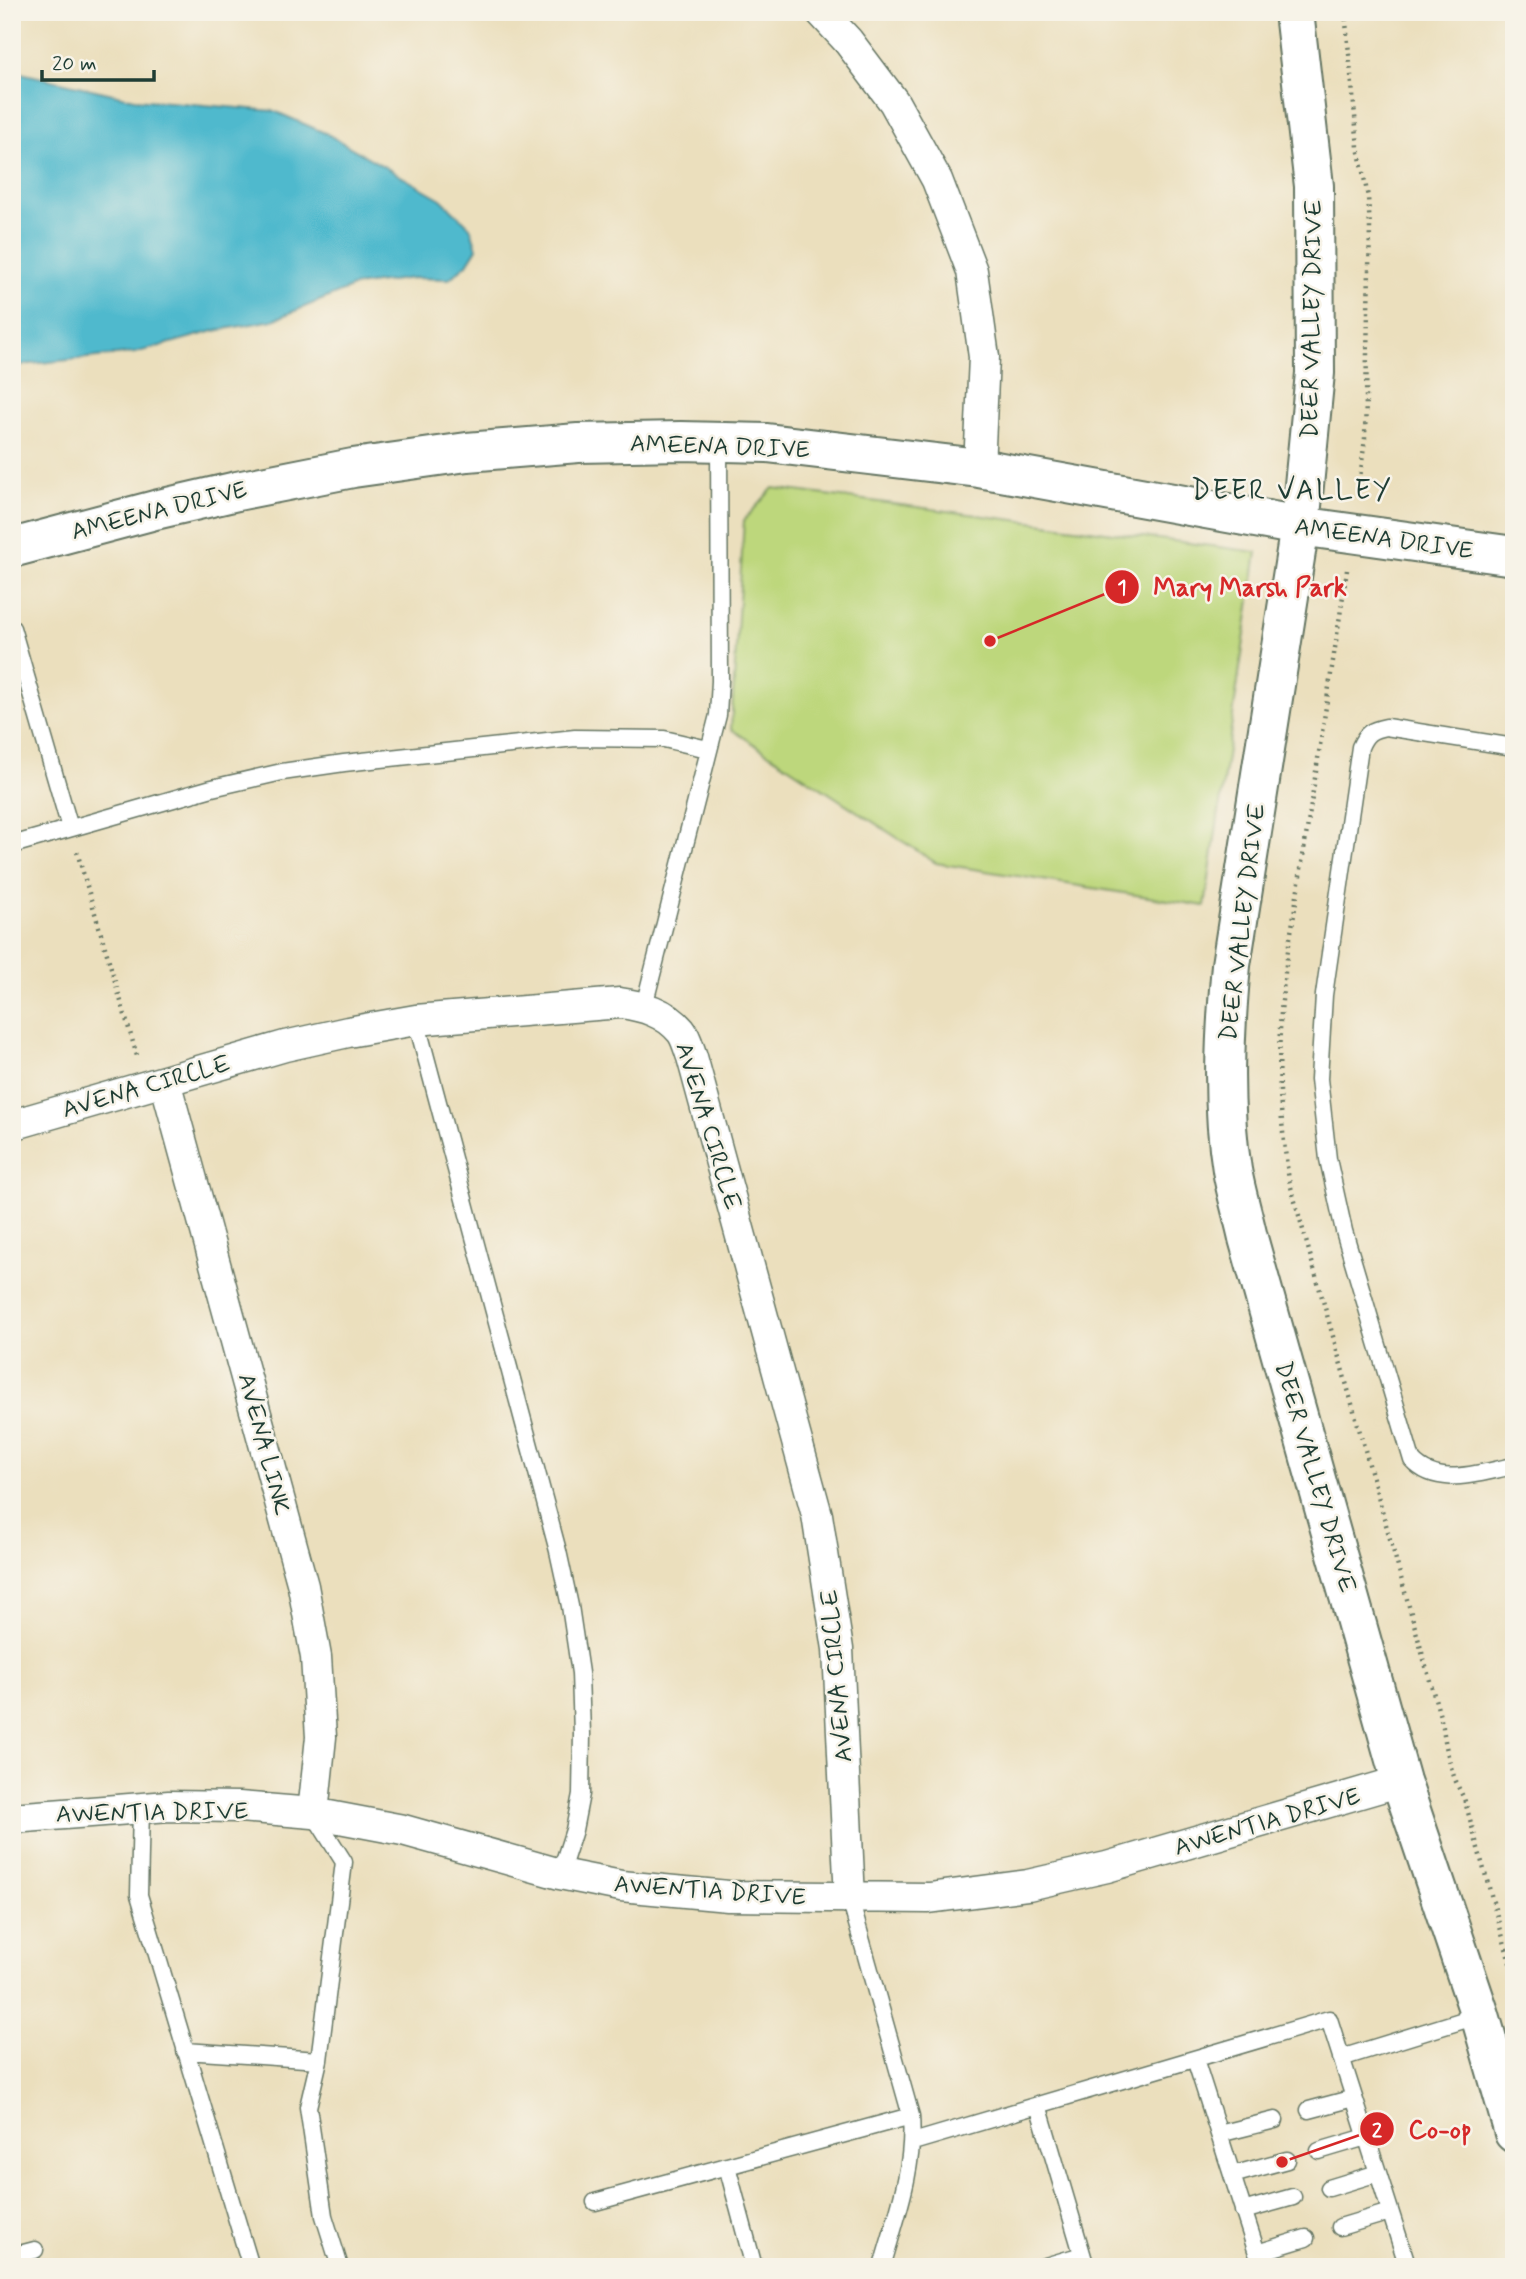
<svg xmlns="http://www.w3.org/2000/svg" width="1526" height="2279" font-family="Mynerve,sans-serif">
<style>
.green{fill:#bdd77c;stroke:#6e8a58;stroke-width:2}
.water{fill:#50b9cd;stroke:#387b80;stroke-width:2}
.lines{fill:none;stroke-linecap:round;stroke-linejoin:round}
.service-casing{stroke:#667664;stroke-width:19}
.minor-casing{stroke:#667664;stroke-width:33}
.tertiary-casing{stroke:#667664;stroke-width:42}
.path{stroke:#667664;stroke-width:4.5;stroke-dasharray:2 5;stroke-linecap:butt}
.service{stroke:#fff;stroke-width:16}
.minor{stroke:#fff;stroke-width:30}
.tertiary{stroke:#fff;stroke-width:38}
.labels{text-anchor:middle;stroke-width:5;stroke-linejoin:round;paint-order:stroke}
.street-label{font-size:24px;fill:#1f3d34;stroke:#f7f3e8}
.quarter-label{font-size:28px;letter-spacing:2px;fill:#1f3d34;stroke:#f7f3e8}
.leader{fill:none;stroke:#d62828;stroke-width:2.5}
.callout-dot{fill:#d62828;stroke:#f7f3e8;stroke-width:2.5}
.mark-label{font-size:21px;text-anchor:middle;font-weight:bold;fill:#fff}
.callout-label{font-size:26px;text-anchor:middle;font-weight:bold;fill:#d62828;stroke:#f7f3e8;stroke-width:5;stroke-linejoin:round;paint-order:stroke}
</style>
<rect width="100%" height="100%" fill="#f7f3e8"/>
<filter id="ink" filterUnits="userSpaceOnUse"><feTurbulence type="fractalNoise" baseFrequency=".0143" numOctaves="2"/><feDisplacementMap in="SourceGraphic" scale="14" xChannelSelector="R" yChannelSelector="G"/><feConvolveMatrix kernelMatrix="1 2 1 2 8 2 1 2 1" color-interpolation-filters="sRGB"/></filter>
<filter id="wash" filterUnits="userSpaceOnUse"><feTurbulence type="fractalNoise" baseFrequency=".00686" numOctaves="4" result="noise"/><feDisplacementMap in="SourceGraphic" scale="28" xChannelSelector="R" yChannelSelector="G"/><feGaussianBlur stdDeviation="1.57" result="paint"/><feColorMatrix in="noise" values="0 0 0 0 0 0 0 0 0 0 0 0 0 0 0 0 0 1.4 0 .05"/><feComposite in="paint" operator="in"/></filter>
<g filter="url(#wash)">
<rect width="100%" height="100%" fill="#ebdfbd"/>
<path class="green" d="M773,488L1257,552L1205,906L936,863L731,729L744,520Z"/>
<path class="water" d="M12,71L135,99L274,111L325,133L441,199L470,227L477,248L467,264L449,279L412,278L355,286L273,320L214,331L135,353L12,366Z"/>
</g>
<g filter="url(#ink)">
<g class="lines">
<defs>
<path id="service" d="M12,628L70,828
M1514,747L1386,727C1371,730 1366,733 1360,747L1324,995L1319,1079L1328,1159L1344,1231L1412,1460C1438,1489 1480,1472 1514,1466
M12,845L212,788L282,772L344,763L575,738L664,739L708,749
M644,1006L718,715L720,681L719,442
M416,1020L558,1551L570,1606L580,1673L582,1734L581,1794L574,1830L560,1874
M141,1808L139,1895L251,2267
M313,1813L344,1862L319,2060L308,2107L324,2216L340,2267
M850,1899L911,2116C915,2168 896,2217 882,2267
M185,2051L319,2060
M1341,2058L1480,2015
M1195,2059L1257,2253L1306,2238
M1038,2105L1086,2267
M1309,2110L1354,2098
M1219,2134L1275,2120
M913,2142L1329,2019L1408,2267
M1319,2151L1366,2137
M727,2166L754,2267
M1232,2175L1287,2160
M1329,2188L1378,2173
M595,2202L911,2116
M1243,2211L1293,2197
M1340,2227L1390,2212
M12,2256L35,2250
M1042,2267L1082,2255"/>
<path id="minor" d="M821,12L848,41L894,102L937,180L972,271L984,357L979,468
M165,1081L303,1586L316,1657L321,1737L313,1813
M12,1125L285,1046L348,1032L416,1020L620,1003C643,1006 665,1012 681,1031C686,1037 689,1049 692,1057L817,1515L838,1649L850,1899
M12,1818L169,1806L239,1807L313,1813L403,1830L560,1874L621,1886L728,1896L929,1898L1028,1885L1107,1867L1401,1781"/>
<path id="tertiary" d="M1294,12L1314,186L1315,373L1300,526L1231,965C1225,1033 1221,1102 1232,1170C1236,1193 1243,1215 1248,1238L1401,1781L1480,2015L1514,2133
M12,548L155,510L237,491L353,468L467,452L578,443L681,441L767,443L979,468L1300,526L1514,556"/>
</defs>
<use href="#service" class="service-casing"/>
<use href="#minor" class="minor-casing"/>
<use href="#tertiary" class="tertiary-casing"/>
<path class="path" d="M1345,12L1358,147L1368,197L1370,227L1365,438L1358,495
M1347,570L1293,921C1276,1014 1275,1086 1289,1180L1443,1727C1446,1751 1452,1778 1464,1798L1514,1977
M77,852L137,1056"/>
<use href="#service" class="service"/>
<use href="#minor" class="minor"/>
<use href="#tertiary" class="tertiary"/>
</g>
</g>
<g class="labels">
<g class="street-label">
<text transform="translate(1311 319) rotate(-89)" y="8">DEER VALLEY DRIVE</text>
<text transform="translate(720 446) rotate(2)" y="8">AMEENA DRIVE</text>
<text transform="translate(159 510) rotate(-14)" y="8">AMEENA DRIVE</text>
<text transform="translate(1384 538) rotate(8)" y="8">AMEENA DRIVE</text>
<text transform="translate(1242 922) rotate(-83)" y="8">DEER VALLEY DRIVE</text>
<text transform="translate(146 1086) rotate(-16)" y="8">AVENA CIRCLE</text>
<text transform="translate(709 1126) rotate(73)" y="8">AVENA CIRCLE</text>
<text transform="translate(265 1444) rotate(75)" y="8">AVENA LINK</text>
<text transform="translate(1316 1477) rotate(74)" y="8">DEER VALLEY DRIVE</text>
<text transform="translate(836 1676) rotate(-95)" y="8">AVENA CIRCLE</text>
<text transform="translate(152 1812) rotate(-1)" y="8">AWENTIA DRIVE</text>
<text transform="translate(1267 1821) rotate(-16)" y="8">AWENTIA DRIVE</text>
<text transform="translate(710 1890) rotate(4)" y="8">AWENTIA DRIVE</text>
</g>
<g class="quarter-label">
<text x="1292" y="499">DEER VALLEY</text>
</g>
</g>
<path class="leader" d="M990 641L1122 587M1282 2162L1377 2129"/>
<g class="callout-dot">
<circle cx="990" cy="641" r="7"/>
<circle cx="1282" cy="2162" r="7"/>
<circle cx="1122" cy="587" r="18"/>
<circle cx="1377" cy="2129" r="18"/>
</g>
<g class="mark-label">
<text x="1122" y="594">1</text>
<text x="1377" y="2137">2</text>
</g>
<g class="callout-label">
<text x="1250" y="596">Mary Marsh Park</text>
<text x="1440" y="2138">Co-op</text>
</g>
<rect width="1526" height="2279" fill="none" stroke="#f7f3e8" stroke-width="42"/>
<path d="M42 70v10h112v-10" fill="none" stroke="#1f3d34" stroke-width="3.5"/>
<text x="52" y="70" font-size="21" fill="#1f3d34" stroke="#f7f3e8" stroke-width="5" paint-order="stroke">20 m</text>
</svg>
